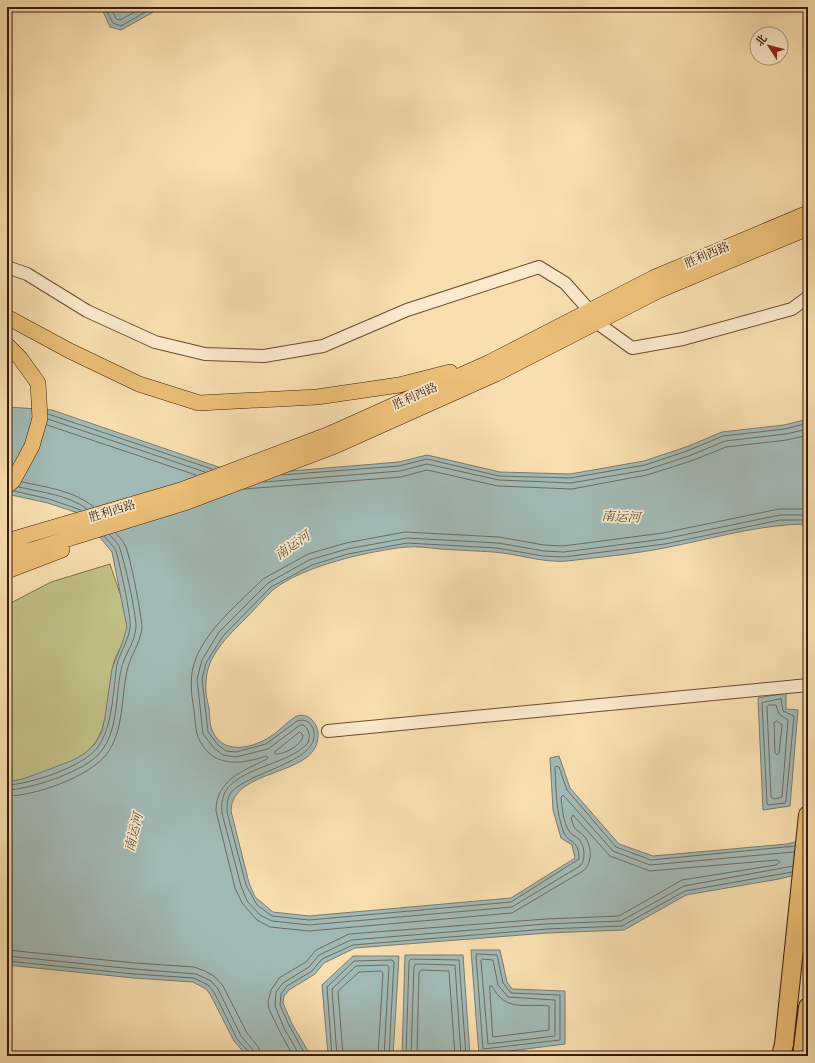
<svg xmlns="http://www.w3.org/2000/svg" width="815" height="1063" font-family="'IM FELL Great Primer','Noto Serif SC',serif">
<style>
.green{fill:#c1c188;stroke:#7e6e48}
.water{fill:#a2bab6;stroke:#787a70}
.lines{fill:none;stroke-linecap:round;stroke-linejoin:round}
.shore{stroke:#6e6a5f;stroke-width:1}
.minor-casing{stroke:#6a4b32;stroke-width:14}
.major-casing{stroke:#3a1a08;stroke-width:16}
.highway-casing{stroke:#3a1a08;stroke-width:20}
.minor{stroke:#fbeacc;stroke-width:12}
.major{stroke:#ecc078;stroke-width:15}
.highway{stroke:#ecc078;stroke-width:18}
.labels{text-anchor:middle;stroke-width:3.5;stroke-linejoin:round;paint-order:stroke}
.street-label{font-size:12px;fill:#3a1a08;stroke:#fbeacc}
.water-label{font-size:13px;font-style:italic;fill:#594a3c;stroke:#fbeacc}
</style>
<rect width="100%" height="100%" fill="#f9dfb0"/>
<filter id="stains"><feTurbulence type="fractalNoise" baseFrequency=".005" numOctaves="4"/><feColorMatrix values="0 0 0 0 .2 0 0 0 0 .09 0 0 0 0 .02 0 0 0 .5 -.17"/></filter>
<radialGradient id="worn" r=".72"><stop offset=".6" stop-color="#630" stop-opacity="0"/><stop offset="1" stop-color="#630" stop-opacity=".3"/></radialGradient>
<path class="green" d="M110,564C115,580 128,612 127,627C126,642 114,655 112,670C109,692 109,718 98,738C85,764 34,778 7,782V605L51,582Z"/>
<path class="water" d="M101,7H158L157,10L121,30L110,27Z
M7,407L52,410L242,475L399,462L427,455L500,472L570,474L644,461L686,447L722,432L784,425L808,419V524C761,524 715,538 669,547C635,554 601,557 567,561C542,563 519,554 494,552C476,551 458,550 441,549C429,548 418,546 406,547C369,551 302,566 273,590C263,599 255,609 246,618C228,636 206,656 206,683C205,691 207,700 209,708C210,715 209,725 213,732C223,754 250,749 268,738C278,733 285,723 295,717C308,710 320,725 318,738C315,777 231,768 231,811L249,883L255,897L273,912L309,916L511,898L575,858L572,845L561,838L553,810L550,758L559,756L570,788L619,844L653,856L787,844L808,839V872L779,879L686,895L624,930L547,933L355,948L324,963L315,974L289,990L284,996L283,1003L292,1024L311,1056H247L234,1041L210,994L206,989L193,982L134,978L7,965V782L23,779L71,761L84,754L95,744L102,731L105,717L112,669L123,641L127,627L112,552L84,518L78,513L48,503L7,494Z
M786,693V709L798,710L790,806L763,810L758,698Z
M471,950H500L507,982L512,989L565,991V1044L479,1055Z
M405,955H463L470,1056H402Z
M353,956H399L393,1056L328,1055L322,985Z
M666,1052H712L711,1056H667Z"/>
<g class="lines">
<path class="shore" d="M105,7L113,23L121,26L154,7
M111,7L116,19L120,20L144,7
M48,414L212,469
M48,419L205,472
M47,425L196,475
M281,475L399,466L427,459L499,476L570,478L645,465L687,451L723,436L785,429L808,423
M22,482C46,487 75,491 94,507
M264,482L400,471L427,464L499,480L571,483L646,470L689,456L725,441L786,434L808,429
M19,487C40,492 69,495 87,509
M244,489L401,477L427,470L498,486L572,489L647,475L691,461L726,447L787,440L808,435
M14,491L49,499L81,510
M781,699L783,711L794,716L786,801L785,803L768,805L767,803L762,703Z
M769,705H776L779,714L788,720L782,797L774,799L771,797L767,707Z
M777,721L782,725L779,753L777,755L775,753L774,723Z
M300,732L303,735C303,745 283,755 275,754V752Z
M7,785C31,784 83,767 98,747C112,727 113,695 116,671C117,656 128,643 130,628C132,619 119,561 116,551C114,546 108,541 104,536
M7,790C31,789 79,773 97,756C119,734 115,698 121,670C124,655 135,643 136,627C136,612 125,564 120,549C119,544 113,539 110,535
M7,796C35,796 88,777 106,755C124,732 121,698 127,671C130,656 140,644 142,628C142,618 130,554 125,545C123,541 119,537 116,533
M795,846L651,860L616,847L567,790L559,767L556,766L555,768C556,790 556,813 564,833C569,844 579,839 579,859L511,902L309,920L272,916L257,905L246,885L227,812C227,806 227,800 230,794C245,772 319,763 314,732C312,723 306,718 297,721L266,744L236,752L226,751L218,745L208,732L202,679L206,663L223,636L271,587L312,565L348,554L407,543L497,548L543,556L564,557L665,544L780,520H808
M794,852L650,865L613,851L563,795L561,797C562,807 563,822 569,831C571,835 576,836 579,839C585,846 586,860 580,866L512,907L309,925L272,921L260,915L247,901L241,886L222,813C221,806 222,799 225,792C239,768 284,765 305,746C312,740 310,731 304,725H300L268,749L236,757L223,755L214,748L203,734L197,679L202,660L219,632L268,583L309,560L347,549L407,538L498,543L544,551L564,552L664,539L780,515H808
M7,950L135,963L194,967L205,971L215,977L223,986L247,1033L259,1048L260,1056
M477,954L497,955L503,983L511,993L560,995V1040L483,1049L476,956Z
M7,956L134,969L196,974L211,981L218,989L241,1036L253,1050L254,1056
M483,959L493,960L498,985L508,997L555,1000V1036L488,1044L481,961Z
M7,961L134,974L194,978L208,985L214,992L237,1039L249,1052V1056
M490,986H492C506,1013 525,1003 549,1006V1030L493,1037Z
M293,1056L279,1030L269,1009L268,1002L271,990L279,978L306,962L316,950L349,934L546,919L619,916L682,880L776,865L780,862L777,860L650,871L610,856L573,815L571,818C572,821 573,824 574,827C576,831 581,832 584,836C592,845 593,863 583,871L512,913L309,931L270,927L257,920L242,903L235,888L216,811C216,780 243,771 267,759L268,757L266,756C240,765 211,768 198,737C195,729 195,718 194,710C191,692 189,676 196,658C209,627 239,603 263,579L308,554L346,543L405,532L499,537L544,545L563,546L663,533L779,509H808
M300,1056L284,1028L275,1006L276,992L283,983L309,967L319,955L351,940L546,924L621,921L684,886L793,866
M306,1056L289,1025L280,1005L281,994L287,986L312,971L322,959L353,945L547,929L622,926L685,891L792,872
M332,1056L327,987L354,961L392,960L394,962L389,1056
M337,1056L332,989L356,966L387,965L389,967L384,1056
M343,1056L338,991L359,972L381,971L383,973L378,1056
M406,1056L409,961L411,959L459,960L466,1056
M411,1056L414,966L416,964L455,965L461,1056
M417,1056L419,972L421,970L449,971L455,1056"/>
<defs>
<path id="minor" d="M7,267L27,274L87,311L155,342L205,354L264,356L323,346L407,310L539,267L565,283L590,311L596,322L632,348L683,339L792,309L808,297
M328,731L808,685"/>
<path id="major" d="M7,317L70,351L139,384L199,403L317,397L399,385L450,372
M7,345L20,358L38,383L40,418L32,446L13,481L7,486
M7,541L181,490L327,435L490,362L653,278L808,213
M7,555L35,549L187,502L335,446L496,374L660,290L808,228
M7,571L62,550"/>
<path id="highway" d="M781,1056L784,1044L808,815
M802,1056L808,1007"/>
</defs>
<use href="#minor" class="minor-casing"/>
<use href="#major" class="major-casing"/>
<use href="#highway" class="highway-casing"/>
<use href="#minor" class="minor"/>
<use href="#major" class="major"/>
<use href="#highway" class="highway"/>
</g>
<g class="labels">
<g class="street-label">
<text transform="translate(707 255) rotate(-23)" y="4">胜利西路</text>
<text transform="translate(415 396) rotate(-24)" y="4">胜利西路</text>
<text transform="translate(112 511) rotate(-17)" y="4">胜利西路</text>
</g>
<g class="water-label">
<text transform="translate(621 516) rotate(3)" y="5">南运河</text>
<text transform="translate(292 545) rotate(-35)" y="5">南运河</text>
<text transform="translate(133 832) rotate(-76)" y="5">南运河</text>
</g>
</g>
<rect width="815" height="1063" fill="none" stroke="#f9dfb0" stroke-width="24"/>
<rect x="8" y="8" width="799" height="1047" fill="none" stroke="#3a1a08" stroke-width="2"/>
<rect x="12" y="12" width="791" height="1039" fill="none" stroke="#3a1a08"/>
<g transform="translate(769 46) rotate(306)"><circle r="19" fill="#fbeacc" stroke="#ae977e"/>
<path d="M0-3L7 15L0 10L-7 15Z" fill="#8f2418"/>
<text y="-6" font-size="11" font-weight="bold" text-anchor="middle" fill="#3a1a08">北</text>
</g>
<rect width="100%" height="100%" filter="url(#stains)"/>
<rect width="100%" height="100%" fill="url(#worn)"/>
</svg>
